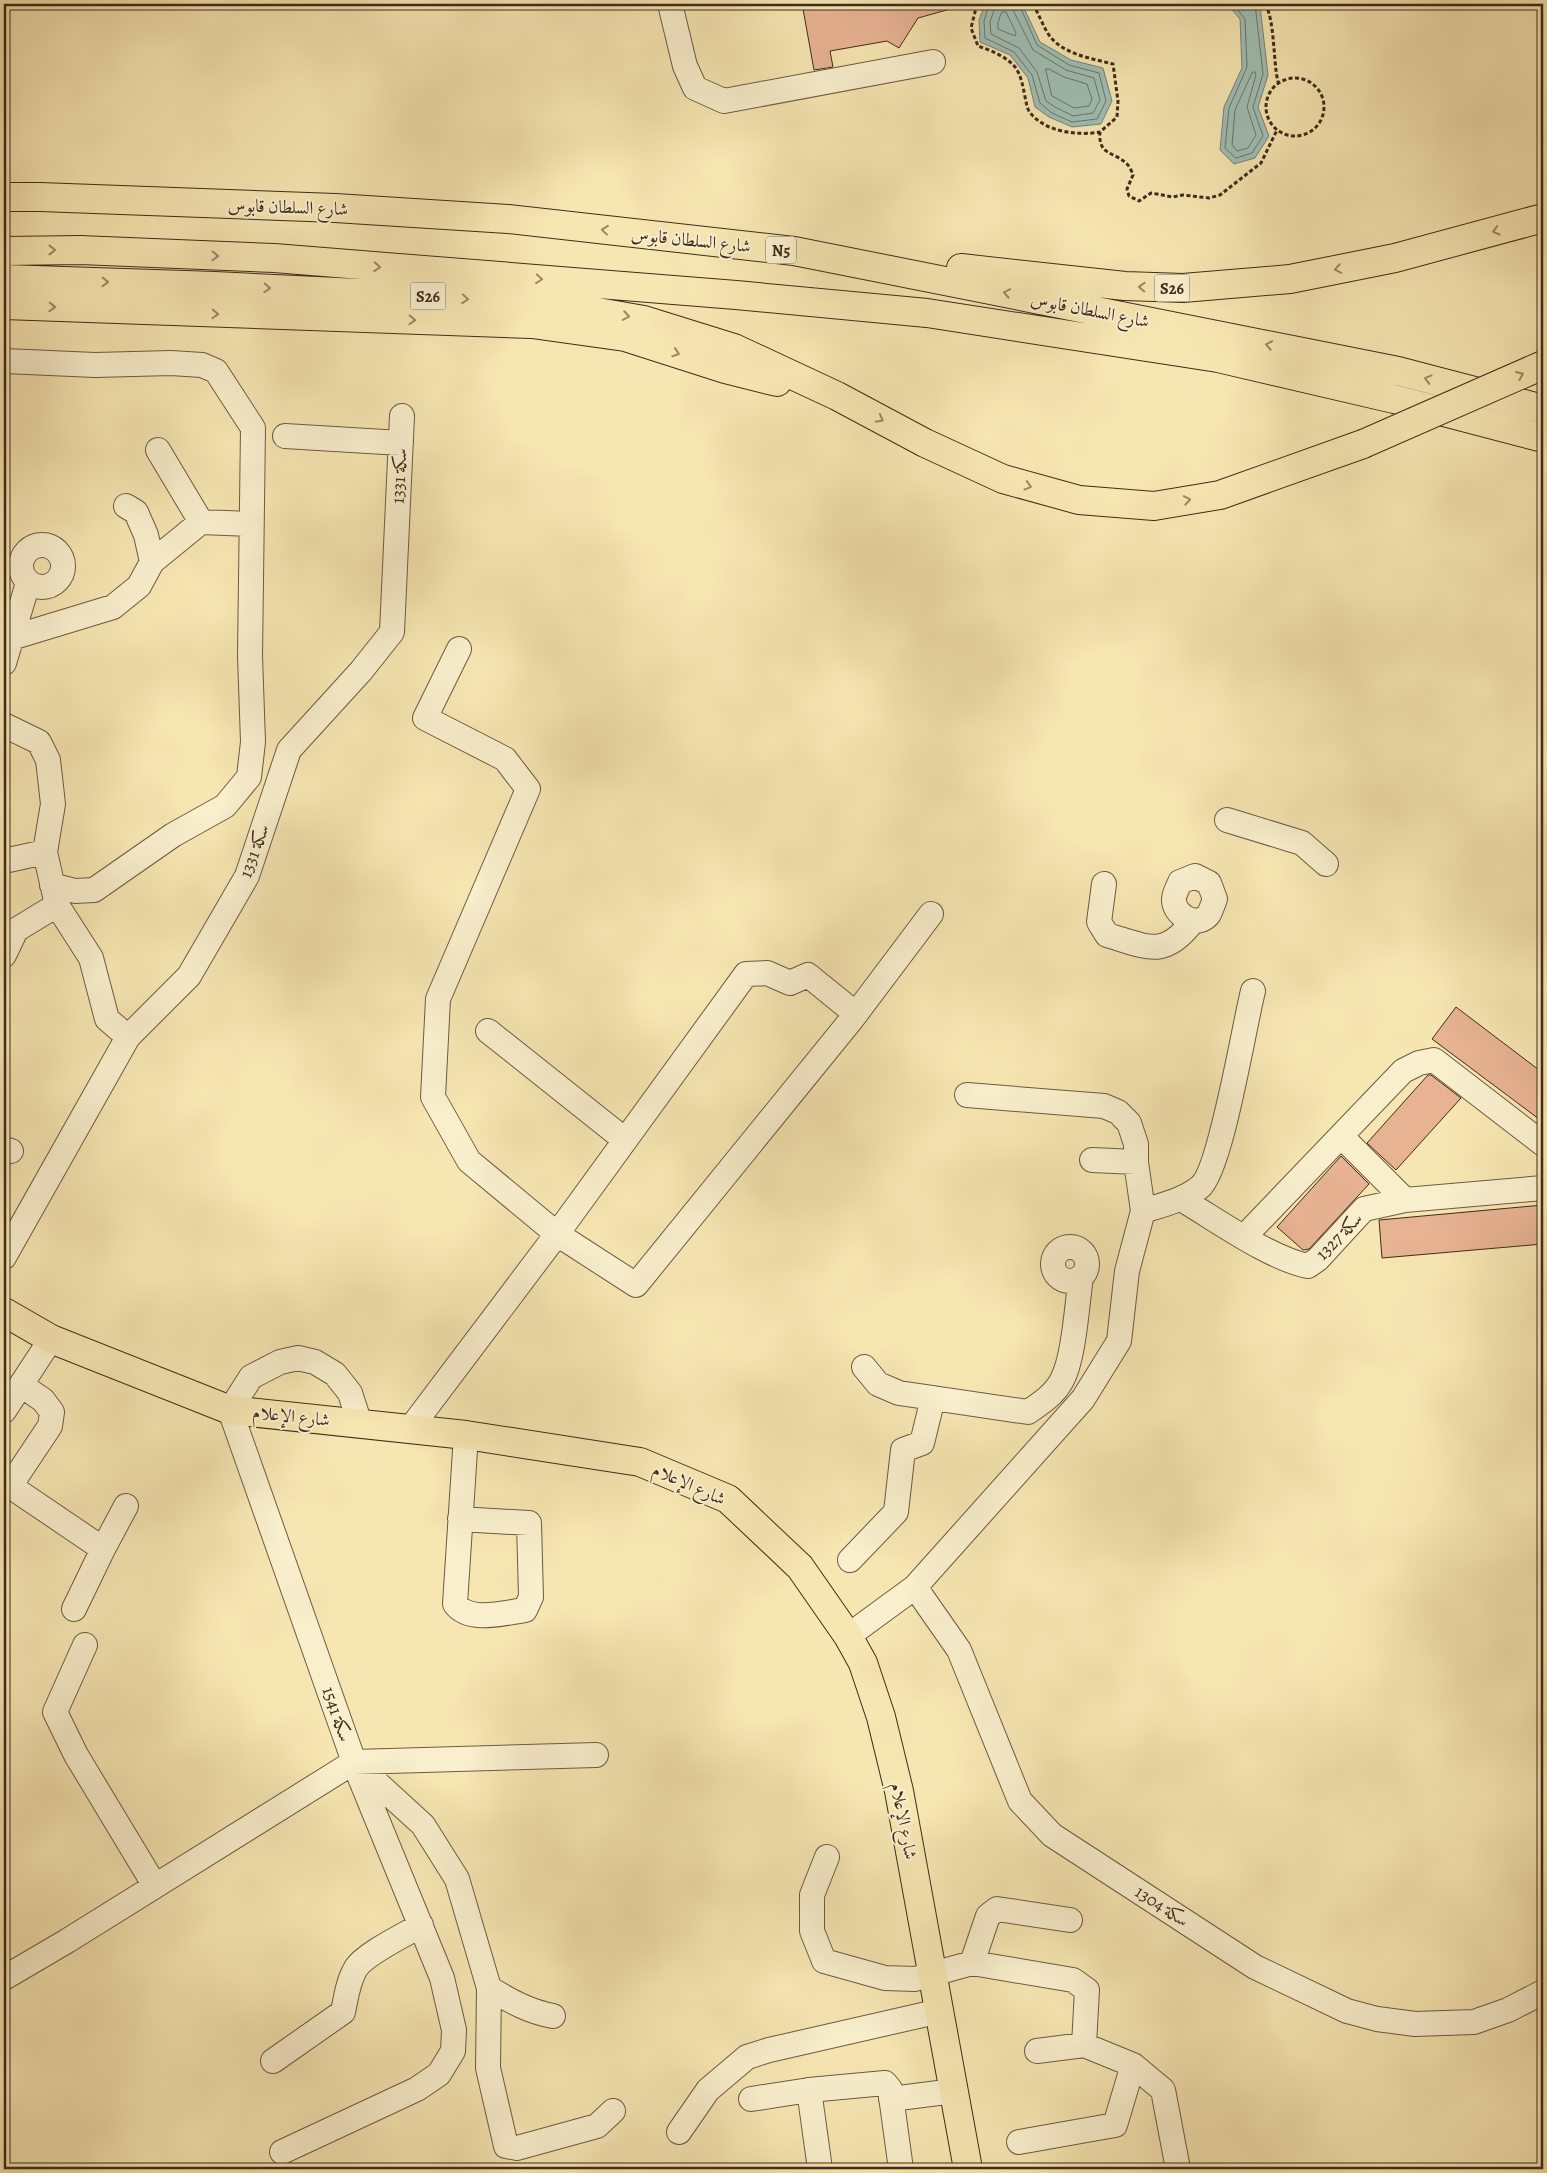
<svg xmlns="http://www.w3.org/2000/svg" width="1547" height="2173" font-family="Alegreya,Amiri,serif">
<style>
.water{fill:#9fbeb4;stroke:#798377}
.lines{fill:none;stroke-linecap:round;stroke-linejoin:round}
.shore{stroke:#707468;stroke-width:1}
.building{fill:#e7b393;stroke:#402b1b}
.minor-casing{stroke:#6e5a41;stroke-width:26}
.major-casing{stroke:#402b1b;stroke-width:30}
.highway-casing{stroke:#402b1b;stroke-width:30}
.path{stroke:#402b1b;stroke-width:3;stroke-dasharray:4 2.5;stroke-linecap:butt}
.minor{stroke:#f9efcd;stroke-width:24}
.major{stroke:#f6e6b2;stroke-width:28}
.highway{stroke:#f6e6b2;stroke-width:28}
.highway-bridge-casing{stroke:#402b1b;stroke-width:30;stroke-linecap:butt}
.highway-bridge{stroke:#f6e6b2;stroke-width:28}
.oneway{stroke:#9b8866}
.labels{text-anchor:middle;stroke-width:4;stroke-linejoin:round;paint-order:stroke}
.shield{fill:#f9efcd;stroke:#786650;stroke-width:1}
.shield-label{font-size:16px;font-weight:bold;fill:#402b1b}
.street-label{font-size:18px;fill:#402b1b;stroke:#f9efcd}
</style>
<rect width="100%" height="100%" fill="#f6e6b2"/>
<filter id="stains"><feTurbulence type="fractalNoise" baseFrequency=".004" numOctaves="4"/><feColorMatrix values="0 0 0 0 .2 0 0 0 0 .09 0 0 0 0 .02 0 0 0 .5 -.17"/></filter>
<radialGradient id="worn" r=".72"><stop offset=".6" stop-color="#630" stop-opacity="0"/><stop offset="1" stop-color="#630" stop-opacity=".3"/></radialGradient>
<path class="water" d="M985,4H1022L1040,42L1071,60L1103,68L1112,101L1101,124L1072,127L1049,117L1035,107L1028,78L1010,55L980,42L979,20Z
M1227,4H1258L1260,6L1268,75L1258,107L1269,136L1255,158L1234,164L1220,150L1224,107L1242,68L1240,19Z"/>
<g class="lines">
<path class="shore" d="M989,4L984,21L985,38L1014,52L1032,75L1040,103L1052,113L1072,122L1097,119L1106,101L1099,73L1069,65L1037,45L1019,4
M996,4L990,22L991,34L1019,48L1037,72L1046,101L1055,107L1073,116L1093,113L1100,100L1094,78L1066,70L1033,50L1013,10L1012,4
M1233,4L1245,19L1247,67L1229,108L1225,148L1236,158L1252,153L1263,136L1253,107L1263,74L1255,4
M1002,12H1006L1016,33L1015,36L998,29V23Z
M1046,69H1049L1064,77L1087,84L1092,99L1089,106L1074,108L1052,96Z
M1255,72L1256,75L1247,107L1256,135L1248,148L1237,151L1232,145L1235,110L1252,73Z"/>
</g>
<path class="building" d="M833,4H953L954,8L918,18L899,48L887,41L830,51L833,67L814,70L803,9Z
M1456,1007L1543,1073V1122L1432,1039Z
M1428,1075H1431L1461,1098L1396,1170L1367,1143Z
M1341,1156L1369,1184L1309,1249L1303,1250L1277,1227Z
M1543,1205V1244L1382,1258L1379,1220Z"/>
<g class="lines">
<defs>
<path id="minor" d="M670,4L685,66L695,88L724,101L933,62
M4,361L95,365L171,363L202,365L216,371L253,428L250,656L253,742L249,777L225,806L173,835L94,890L75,891L52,885
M285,436L401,443
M158,450L201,522
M126,506L136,512L146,535L152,562
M21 566a21 21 0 1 1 42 0a21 21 0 1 1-42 0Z
M11,638L113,607L139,586L152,562L201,522L251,524
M459,649L425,718L505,759L528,789L438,999L433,1097L469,1161L557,1234L636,1285L852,1019L931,914
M4,663L28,583
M4,725L39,742L48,760L53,804L45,852L57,905L91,958L107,1019L128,1037
M1227,820L1302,843L1326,864
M4,861L45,852
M1195,876L1209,883L1215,899C1213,904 1211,910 1209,914C1198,929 1175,916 1174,901C1173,895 1178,888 1180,882Z
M1104,884L1099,922L1107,935C1148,947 1164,959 1193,921
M4,955L16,930L57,905
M488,1031L625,1140
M967,1095L1104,1106L1118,1112L1129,1123L1136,1144V1162L1143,1211
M1341,1136L1405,1200
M4,1149L11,1151
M1092,1160L1136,1162
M1181,1199C1217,1220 1269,1258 1308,1266L1318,1259L1364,1209L1405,1200L1543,1188
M1244,1237L1403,1071L1419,1063L1434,1060L1543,1144
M1053 1264a17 17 0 1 1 34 0a17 17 0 1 1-34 0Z
M4,1257L128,1037L189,976L247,876L289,750L361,671L392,632L402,416
M864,1367L878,1384L899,1393L1028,1412C1040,1404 1055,1394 1062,1380C1074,1358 1077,1304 1081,1277
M21,1385L43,1400L52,1412L50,1426L10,1486L103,1549
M4,1411L51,1339
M360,1424L350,1393L335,1374L315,1362L298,1358L280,1362L251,1377L230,1410L354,1762L423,1825L457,1879L489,1988L488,2068L506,2146L517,2148L597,2126L613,2111
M410,1429L557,1234L746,974L767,973L790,983L808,975L856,1014
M460,1519L529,1523L531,1597L525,1610C503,1613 470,1623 455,1604L466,1435
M850,1560L896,1512L903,1450L922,1443L933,1398
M915,1587L959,1650L1020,1801L1052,1835L1255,1967L1347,2011L1377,2019L1415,2024L1474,2022L1508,2010L1543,1992
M74,1609L103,1549L126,1506
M848,1636L915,1587L1083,1399L1119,1341L1127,1271L1143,1211C1162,1205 1184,1200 1200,1187C1221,1170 1244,1026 1253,991
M85,1645L55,1712L76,1755L155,1886
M827,1857L812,1895V1931L824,1961L885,1978L915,1979L972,1963L1073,1980L1087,1990L1084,2045
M972,1963L988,1916L997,1909L1070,1920
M4,1978L67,1941L354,1762L596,1755
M489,1988C510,2001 530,2012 553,2016
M1037,2051L1084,2045L1133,2065L1163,2090L1178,2169
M273,2061L343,2012C346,1998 348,1981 356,1968C366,1953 405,1935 421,1925
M809,2090L820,2169
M751,2099L809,2090L885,2083L890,2089L901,2169
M891,2099L954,2091
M679,2132L708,2090L747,2057L769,2050L940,2011
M1019,2142L1115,2125L1133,2065
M282,2152L417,2089L439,2074L453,2051L454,2030L442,1978L356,1768"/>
<path id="major" d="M4,1312L51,1339L230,1410L466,1435L640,1462L728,1499L800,1567L848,1636L863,1663L881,1717L899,1791L968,2169"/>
<path id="highway" d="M4,197H40L335,208L508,219L794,251L1398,371L1543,409
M4,251L80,250L274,258L736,295L927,313L1218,358L1394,399L1543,438
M961,268L1125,286L1183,288L1290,279L1395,258L1543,218
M4,279L215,286L421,296L557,305L644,320L734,348L837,396L925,443L1003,479L1079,500L1154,506L1220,495L1363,444
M4,305L532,324L625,337L725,369L777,382"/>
</defs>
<use href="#minor" class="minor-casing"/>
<use href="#major" class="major-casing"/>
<use href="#highway" class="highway-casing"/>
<path class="path" d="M977,4L971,28L978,46C992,51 1010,58 1017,70C1024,81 1025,105 1029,111C1043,132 1078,136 1100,132
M1033,4C1038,13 1042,23 1047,32C1060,54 1090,58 1113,64L1118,101L1117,117L1100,132C1098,156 1114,151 1127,164C1130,167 1132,172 1133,175L1127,189L1129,196L1139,201L1151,193L1173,197L1183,195L1209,198L1220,195L1261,163L1277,130
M1265,4C1275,20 1273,61 1278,82
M1266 107a29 29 0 1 1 58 0a29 29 0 1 1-58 0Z"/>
<use href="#minor" class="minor"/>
<use href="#major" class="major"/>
<use href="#highway" class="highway"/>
<defs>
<path id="highway-bridge" d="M1363,444L1543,365"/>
</defs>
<use href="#highway-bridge" class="highway-bridge-casing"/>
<use href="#highway-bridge" class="highway-bridge"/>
</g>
<defs><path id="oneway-chevron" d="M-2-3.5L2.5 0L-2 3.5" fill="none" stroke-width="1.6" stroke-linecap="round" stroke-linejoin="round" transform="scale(1.25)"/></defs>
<g class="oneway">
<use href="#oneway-chevron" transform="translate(605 230) rotate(-174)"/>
<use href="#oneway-chevron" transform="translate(1496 231) rotate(164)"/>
<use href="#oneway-chevron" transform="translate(52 250)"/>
<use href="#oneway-chevron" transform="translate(215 256) rotate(2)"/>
<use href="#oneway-chevron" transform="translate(377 267) rotate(5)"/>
<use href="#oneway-chevron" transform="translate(1338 269) rotate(169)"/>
<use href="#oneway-chevron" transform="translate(539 279) rotate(5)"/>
<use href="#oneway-chevron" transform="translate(105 282) rotate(2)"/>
<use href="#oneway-chevron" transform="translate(1142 287) rotate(-178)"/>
<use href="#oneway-chevron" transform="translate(267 288) rotate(3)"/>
<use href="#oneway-chevron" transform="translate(1007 293) rotate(-169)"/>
<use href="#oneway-chevron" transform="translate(465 299) rotate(4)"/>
<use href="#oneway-chevron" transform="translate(52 307) rotate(2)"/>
<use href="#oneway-chevron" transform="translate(215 314) rotate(2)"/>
<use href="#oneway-chevron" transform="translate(626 316) rotate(10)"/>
<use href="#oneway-chevron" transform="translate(412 320) rotate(2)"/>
<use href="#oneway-chevron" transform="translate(1269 345) rotate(-169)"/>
<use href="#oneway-chevron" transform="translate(676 353) rotate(18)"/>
<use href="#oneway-chevron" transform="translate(1520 375) rotate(-23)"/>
<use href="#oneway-chevron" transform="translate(1428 379) rotate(-165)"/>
<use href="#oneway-chevron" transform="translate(880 419) rotate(28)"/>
<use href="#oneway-chevron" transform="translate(1028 486) rotate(15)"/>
<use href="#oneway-chevron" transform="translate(1187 500) rotate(-10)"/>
</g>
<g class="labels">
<g class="shield">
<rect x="766" y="236.5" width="30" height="27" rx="4"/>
<rect x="1154.5" y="274.5" width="35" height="27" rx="4"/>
<rect x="410.5" y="282.5" width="35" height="27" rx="4"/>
</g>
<g class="shield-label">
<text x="781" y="256">N5</text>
<text x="1172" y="294">S26</text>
<text x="428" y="302">S26</text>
</g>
<g class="street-label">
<text transform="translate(288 207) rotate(2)" y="6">شارع السلطان قابوس</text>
<text transform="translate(691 240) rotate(6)" y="6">شارع السلطان قابوس</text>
<text transform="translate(1090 310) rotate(11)" y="6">شارع السلطان قابوس</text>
<text transform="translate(399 476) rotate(-87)" y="6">سكة 1331</text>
<text transform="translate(254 851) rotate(-70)" y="6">سكة 1331</text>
<text transform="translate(1339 1236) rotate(-46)" y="6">سكة 1327</text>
<text transform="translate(291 1416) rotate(6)" y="6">شارع الإعلام</text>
<text transform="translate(689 1484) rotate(24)" y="6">شارع الإعلام</text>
<text transform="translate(337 1714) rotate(71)" y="6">سكة 1541</text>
<text transform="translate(904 1821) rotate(79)" y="6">شارع الإعلام</text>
<text transform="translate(1162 1906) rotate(33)" y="6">سكة 1304</text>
</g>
</g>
<rect width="1547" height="2173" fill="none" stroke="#f6e6b2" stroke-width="20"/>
<rect x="5" y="5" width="1537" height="2163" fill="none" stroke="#402b1b" stroke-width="2.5"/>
<rect x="10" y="10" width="1527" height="2153" fill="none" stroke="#402b1b"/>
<rect width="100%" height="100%" filter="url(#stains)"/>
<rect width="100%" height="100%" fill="url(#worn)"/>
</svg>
